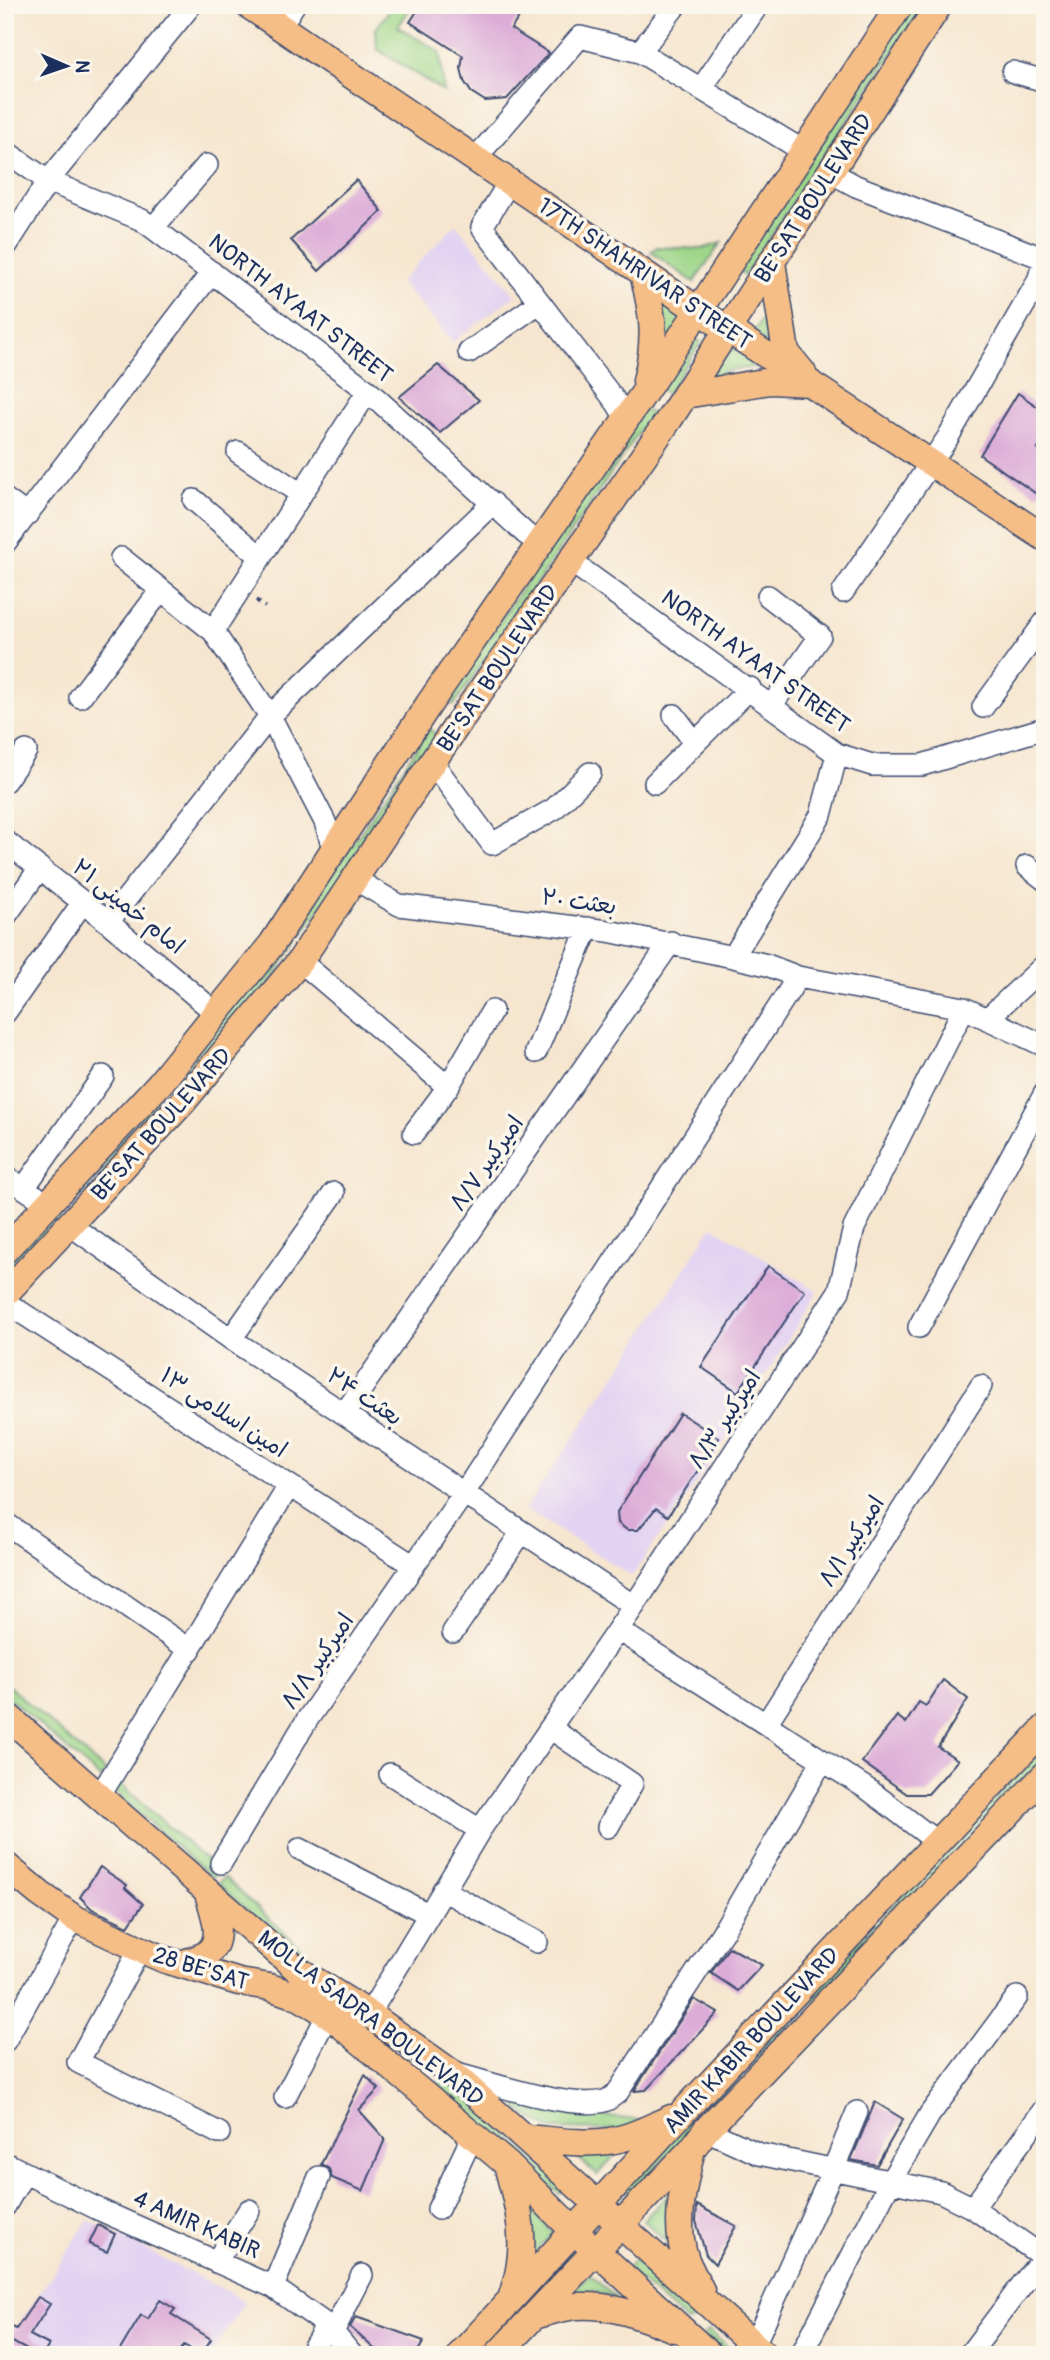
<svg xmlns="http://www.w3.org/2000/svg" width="1050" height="2360" font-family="Pangolin,'Playpen Sans Arabic',sans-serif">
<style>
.built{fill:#e3d3f2}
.green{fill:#9dd688;stroke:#5c8273;stroke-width:2}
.building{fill:#dcacd8}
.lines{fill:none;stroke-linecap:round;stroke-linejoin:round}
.minor-casing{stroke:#3c4a6f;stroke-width:24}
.major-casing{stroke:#3c4a6f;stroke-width:29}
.path{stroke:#3c4a6f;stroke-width:3.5;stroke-dasharray:5 5;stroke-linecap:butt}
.minor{stroke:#fff;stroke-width:21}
.major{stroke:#f6be87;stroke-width:26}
.labels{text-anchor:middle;stroke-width:7;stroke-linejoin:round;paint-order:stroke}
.street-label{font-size:23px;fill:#1b2f5e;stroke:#fbf7ec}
</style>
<rect width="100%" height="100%" fill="#fbf7ec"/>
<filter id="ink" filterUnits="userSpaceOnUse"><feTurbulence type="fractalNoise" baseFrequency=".0143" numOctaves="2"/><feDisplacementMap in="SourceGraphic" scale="14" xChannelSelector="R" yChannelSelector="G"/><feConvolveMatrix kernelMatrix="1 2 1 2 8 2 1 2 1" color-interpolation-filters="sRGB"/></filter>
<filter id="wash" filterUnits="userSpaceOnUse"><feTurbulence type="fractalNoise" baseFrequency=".00686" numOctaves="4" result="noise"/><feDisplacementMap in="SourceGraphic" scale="28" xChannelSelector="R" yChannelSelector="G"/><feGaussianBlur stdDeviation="1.57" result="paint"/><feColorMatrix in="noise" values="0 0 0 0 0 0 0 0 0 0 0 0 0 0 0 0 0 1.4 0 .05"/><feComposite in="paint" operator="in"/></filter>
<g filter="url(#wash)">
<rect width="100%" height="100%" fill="#f6e6cf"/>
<path class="built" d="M456,224L515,295L453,342L400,282Z
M712,1226L818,1291L727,1438L632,1576L525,1509L621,1367Z
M88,2220L245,2301L211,2355H30L31,2352L9,2340Z"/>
<path class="green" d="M393,5H412L398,27L440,52L444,92L377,49L376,29Z
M912,5H924L745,275L737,269Z
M721,243L694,282L651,252L657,247L702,249Z
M658,293L686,314L666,344Z
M769,308L777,351L753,333Z
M691,335L701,342L667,394L657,387Z
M733,348L761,366L726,371L708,378L726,350Z
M643,408L651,414L454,705L447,700Z
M429,729L438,735L270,982L185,1082L180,1074L355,841Z
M155,1101L164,1107L5,1279V1267Z
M5,1683L106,1772L101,1779L5,1694Z
M1045,1745V1758L630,2194L623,2190Z
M117,1781L218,1871L212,1878L111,1788Z
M224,1877L313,1959L307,1965L218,1884Z
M439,2080L448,2081L566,2188L560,2194L440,2088Z
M513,2099L572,2113L646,2121L617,2130L551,2129L520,2111Z
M620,2149L597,2175L571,2151Z
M669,2193L670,2223L675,2251L644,2220Z
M526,2205L554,2233L528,2259Z
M569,2253H577L481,2355H474Z
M634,2260L693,2314L692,2320L687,2322L626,2269Z
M589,2274L617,2299L592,2290L563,2301Z
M708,2331L712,2333L737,2355H721L704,2335Z"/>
<g id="blocks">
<path class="building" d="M421,5H501L519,17L511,29L549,53L507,99L485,101L471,92L464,81L461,68L463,56L410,22Z
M356,180L382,211L319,271L291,240Z
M438,365L479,400L440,433L399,397Z
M1018,393L1045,412V439L1038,449L1045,453V485L1038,495L980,455Z
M768,1266L805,1291L738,1392L701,1367Z
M680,1413L719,1438L668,1516L656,1508L638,1530H627L618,1523L617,1512Z
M943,1680L968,1699L938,1747L958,1760L928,1794H907L862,1762L897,1716L906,1723L919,1702L926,1706Z
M100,1867L127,1885L125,1888L143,1904L128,1926L92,1909L80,1897Z
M729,1947L762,1965L738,1991L711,1973Z
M694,1999L718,2013L646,2090L634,2091Z
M365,2075L379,2089L359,2110L385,2139L363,2191L332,2178L329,2169L321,2164Z
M875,2102L903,2119L877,2165L851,2160Z
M697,2205L736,2226L715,2264L706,2255L696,2221Z
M98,2225L115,2234L107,2252L89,2244Z
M38,2297L50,2304L30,2335L49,2345L43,2355H36L5,2338V2323L16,2329Z
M160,2300L175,2309L171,2314L211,2339L201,2355L184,2345L178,2355H117L141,2315L148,2319Z
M356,2317L424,2341L418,2351L412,2355H381L350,2327Z"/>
</g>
</g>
<g filter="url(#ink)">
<use href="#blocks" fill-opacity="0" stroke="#3c4a6f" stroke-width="2"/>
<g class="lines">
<defs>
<path id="minor" d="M280,27L294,5
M640,52L676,5
M1013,72L1045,81
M701,89L758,5
M5,151L48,181L142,220L153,228L368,391L526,534L540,544
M475,159L580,37L640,52L805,152
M830,172L856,186L1045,259
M509,182L482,227L616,402L626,418
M153,228L207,165
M5,248L48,181L191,5
M469,352L539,303
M238,452L301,494
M5,499L27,515
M194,500L261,557
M5,543L212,272
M121,558L213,631L270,716L325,822L334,851
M570,561L837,754L872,765H922L1045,728
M843,592L947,439L1038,281L1045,257
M768,596L820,636L772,705
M213,631L368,391
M80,697L161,590
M983,707L1045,622
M674,715L695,743
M433,763L492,844L554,809L590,773
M5,781L26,751
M655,783L750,688
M5,841L108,922L217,1014
M1027,866L1045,880
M356,880L399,905L608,931L733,957L767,965L798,977L964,1008L1045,1046
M5,917L40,868
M108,922L270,716L493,503
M733,957L821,815L837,754
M300,961L448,1087
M5,1013L83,902
M987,1019L1045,965
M536,1052L588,928
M414,1133L448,1087L492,1011
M5,1176L36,1196
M24,1188L103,1076
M70,1225L231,1339L634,1606
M5,1302L414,1566
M919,1327L1045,1093
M231,1339L334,1193
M344,1414L671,942
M5,1523L190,1650
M618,1630L869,1790L937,1842
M453,1632L522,1532
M766,1724L981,1386
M550,1728L632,1784L608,1827
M390,1774L480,1830
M99,1797L289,1486
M300,1849L428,1914
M221,1863L307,1720L464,1493L798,977
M443,1890L537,1942
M140,1949L78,2062L219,2133
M369,2014L480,1830L634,1606L839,1291L854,1228L964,1008
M5,2041L74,1918
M454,2073C490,2083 570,2110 604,2101C609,2100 614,2095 618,2092L722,1933L822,1761
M285,2097L328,2014
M706,2130L759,2154L941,2192L973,2208L1045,2258
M5,2163L100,2210L273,2287L327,2325L352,2355
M5,2206L24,2173
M973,2208L1045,2108
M438,2209L473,2135
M216,2262L249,2210
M273,2287L319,2177
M333,2332L362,2275
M754,2345L833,2170L857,2112
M309,2355L327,2325
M801,2355L890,2182L930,2114L1017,1997
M969,2355L1043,2257"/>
<path id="major" d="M248,5L698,310L1045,538
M772,262L786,352L803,373
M643,273C653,315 657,337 646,381
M685,395L770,381L810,383
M5,1250L160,1083L272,944L429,704L642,396L900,5
M5,1294L182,1103L300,961L457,725L670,418L939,5
M5,1714L298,1970L369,2014L452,2073L765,2355
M5,1865L40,1894L74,1918L140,1949L163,1959L239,1982L270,1987L299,1997L328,2014L507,2164L574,2231L710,2355
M180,1964C188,1961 199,1959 206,1954C227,1940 212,1909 207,1890
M526,2138C553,2140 582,2145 609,2141C631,2138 651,2127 671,2118
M692,2149C684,2184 673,2224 686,2260C690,2270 696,2280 701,2290
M507,2165C516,2197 525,2230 520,2263C519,2274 515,2285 512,2296
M534,2316C548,2312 563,2307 577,2306C612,2304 643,2317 674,2329
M460,2355L682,2113L1045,1728
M497,2355L692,2149L706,2130L1045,1775"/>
</defs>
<use href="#minor" class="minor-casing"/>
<use href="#major" class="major-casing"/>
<path class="path" d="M256,600L265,607"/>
<use href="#minor" class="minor"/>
<use href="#major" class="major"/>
</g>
</g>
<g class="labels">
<g class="street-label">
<text transform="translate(813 198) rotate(-57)" y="8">BE'SAT BOULEVARD</text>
<text transform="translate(645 273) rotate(34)" y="8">17TH SHAHRIVAR STREET</text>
<text transform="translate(301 308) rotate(38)" y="8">NORTH AYAAT STREET</text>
<text transform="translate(756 661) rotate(36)" y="8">NORTH AYAAT STREET</text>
<text transform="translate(497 668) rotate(-56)" y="8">BE'SAT BOULEVARD</text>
<text transform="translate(579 901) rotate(8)" y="8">بعثت ۲۰</text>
<text transform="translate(129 906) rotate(39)" y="8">امام خمینی ۲۱</text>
<text transform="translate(161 1124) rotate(-48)" y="8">BE'SAT BOULEVARD</text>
<text transform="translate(486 1163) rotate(-55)" y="8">امیرکبیر ۸/۷</text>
<text transform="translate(365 1396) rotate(34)" y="8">بعثت ۲۴</text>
<text transform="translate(224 1412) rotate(33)" y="8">امین اسلامی ۱۳</text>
<text transform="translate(724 1419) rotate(-57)" y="8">امیرکبیر ۸/۳</text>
<text transform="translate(851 1541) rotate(-58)" y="8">امیرکبیر ۸/۱</text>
<text transform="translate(317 1661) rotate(-56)" y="8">امیرکبیر ۸/۸</text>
<text transform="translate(201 1968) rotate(17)" y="8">28 BE'SAT</text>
<text transform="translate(371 2018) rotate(37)" y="8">MOLLA SADRA BOULEVARD</text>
<text transform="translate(751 2040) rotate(-47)" y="8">AMIR KABIR BOULEVARD</text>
<text transform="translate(197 2224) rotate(24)" y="8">4 AMIR KABIR</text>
</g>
</g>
<rect width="1050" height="2360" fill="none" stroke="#fbf7ec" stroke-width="28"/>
<g transform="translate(66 66) rotate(92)" stroke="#fbf7ec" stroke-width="5" paint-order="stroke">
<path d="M0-5L12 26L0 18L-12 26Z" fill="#1b2f5e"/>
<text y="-10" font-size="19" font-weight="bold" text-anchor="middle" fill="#1b2f5e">N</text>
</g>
</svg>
